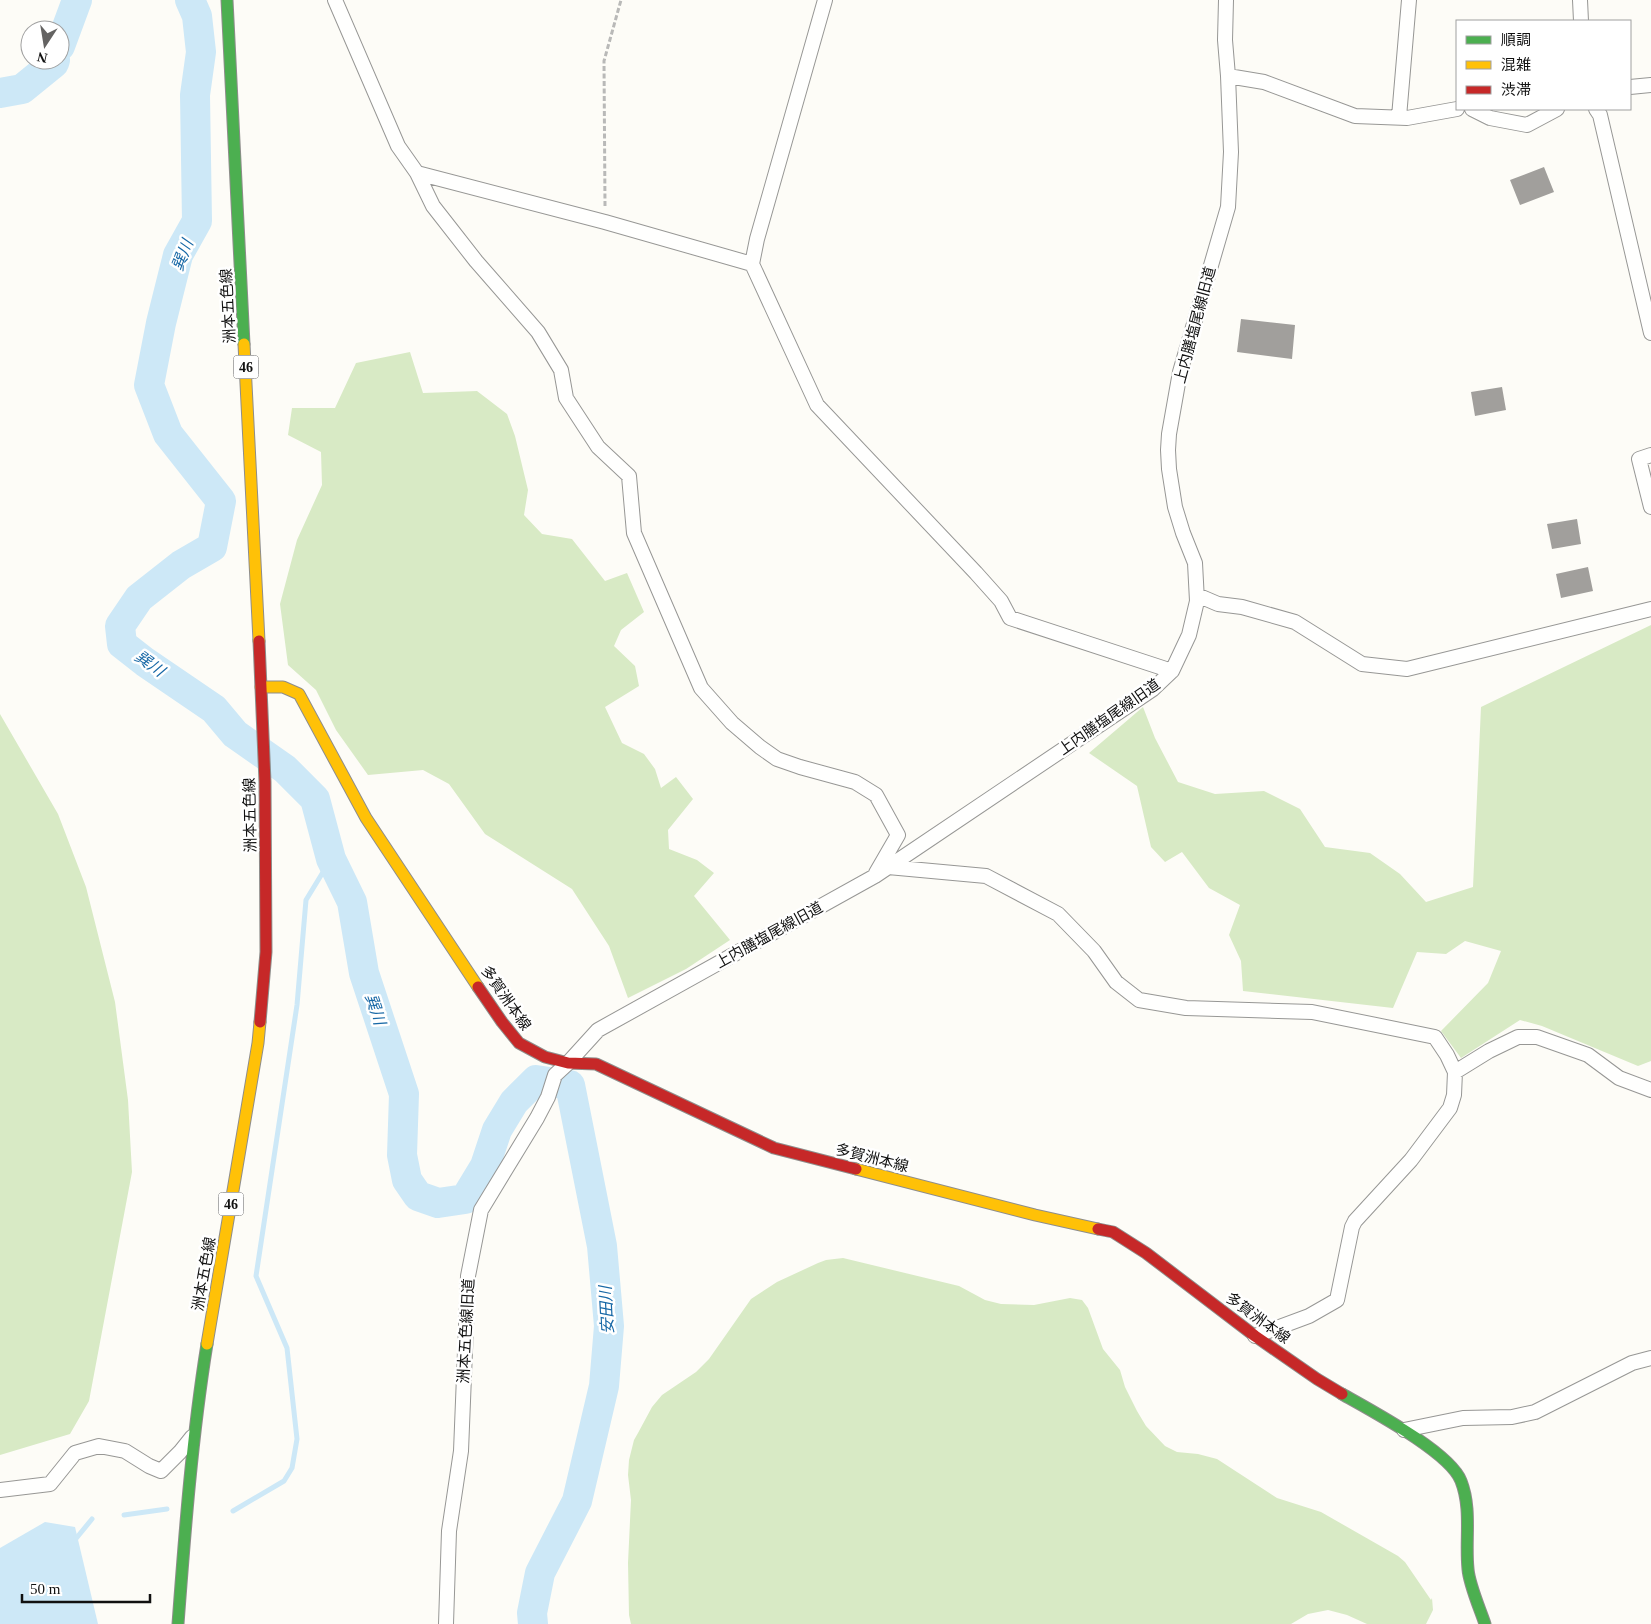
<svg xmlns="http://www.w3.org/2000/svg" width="1651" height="1624" font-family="'Times New Roman','Noto Sans JP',serif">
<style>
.forest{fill:#d8eac5}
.water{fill:#cde8f7}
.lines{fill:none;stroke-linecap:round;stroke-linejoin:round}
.stream{stroke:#cde8f7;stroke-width:5}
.river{stroke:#cde8f7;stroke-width:30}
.building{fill:#a19f9c}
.street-casing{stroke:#979795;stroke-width:16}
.fast-casing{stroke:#8e8d8b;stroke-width:13}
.slow-casing{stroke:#8e8d8b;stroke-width:13}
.jam-casing{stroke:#8e8d8b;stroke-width:13}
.path{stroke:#b9b9b8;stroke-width:3;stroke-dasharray:5 2.5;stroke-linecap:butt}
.street{stroke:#fffffe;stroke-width:14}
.fast{stroke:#4caf50;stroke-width:11}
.slow{stroke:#ffc107;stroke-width:11}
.jam{stroke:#c62828;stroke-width:11}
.labels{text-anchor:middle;stroke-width:5;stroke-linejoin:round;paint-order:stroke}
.shield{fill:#fff;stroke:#585858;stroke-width:1}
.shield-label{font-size:14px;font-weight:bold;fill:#111}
.street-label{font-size:15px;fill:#111;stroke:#fff}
.water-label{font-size:16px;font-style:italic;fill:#1768a6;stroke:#fff}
</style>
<rect width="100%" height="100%" fill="#fdfcf7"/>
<path class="forest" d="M410,352L423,393L477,391L507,414L515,436L528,490L524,515L542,534L572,539L605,581L627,573L644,612L621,630L614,646L635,666L639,686L605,707L622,743L644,754L655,769L661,788L676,777L693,799L668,830L669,849L697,860L714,873L694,896L730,940L686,969L628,998L609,946L572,889L485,834L449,784L423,770L368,775L336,730L316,690L288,665L280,604L297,540L322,485L321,452L288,435L292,408H335L356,363Z
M1651,625V1061L1638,1066L1542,1026L1520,1020L1461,1058L1441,1031L1488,983L1501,951L1465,941L1446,954L1417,952L1393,1008L1243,991L1241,961L1229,935L1240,905L1209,888L1182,852L1165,862L1151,847L1137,786L1089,753L1143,707L1155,738L1178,782L1215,794L1264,791L1300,809L1325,847L1370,853L1400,874L1426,902L1473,887L1481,707Z
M0,714L58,814L86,887L115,1002L128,1100L132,1172L89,1401L70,1434L0,1455Z
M843,1258L959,1286L985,1300L1001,1304L1034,1305L1070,1298L1082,1300L1088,1308L1103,1349L1120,1370L1125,1387L1137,1411L1146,1426L1165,1446L1177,1452L1198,1454L1217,1459L1277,1498L1321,1512L1398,1556L1405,1562L1431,1600L1432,1598L1433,1610L1426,1624H1367L1347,1615L1328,1610L1308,1614L1291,1624H631L629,1615L628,1563L631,1500L628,1475L629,1460L634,1440L638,1433L652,1407L662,1395L696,1372L709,1359L751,1299L777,1282L818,1263L826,1260Z"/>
<path class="water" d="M45,1522L75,1527L98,1624H0V1548Z"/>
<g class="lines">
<path class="stream" d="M233,1511L284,1481L292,1468L297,1439L287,1348L256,1276L297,1005L306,900L331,859
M124,1515L167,1509
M74,1541L92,1519"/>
<path class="river" d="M190,0L197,16L201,52L195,95L197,221L178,255L161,323L149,385L168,434L221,501L212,547L181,565L139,598L120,626L122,644L145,662L214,709L235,734L285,769L315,799L331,859L352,902L364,973L404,1094L402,1155L407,1180L418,1196L438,1203L465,1199L485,1166L497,1130L514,1102L536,1080L570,1085L602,1246L609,1326L604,1386L577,1501L540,1573L532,1613L533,1624
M60,46L77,0
M0,93L22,89L54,63L55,60"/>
</g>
<path class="building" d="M1544,167L1554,192L1520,205L1510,180Z
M1241,319L1295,325L1292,359L1237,352Z
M1502,387L1506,410L1475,416L1471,392Z
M1577,519L1581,544L1552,549L1547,524Z
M1588,567L1593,591L1561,598L1556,574Z"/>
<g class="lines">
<defs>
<path id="street" d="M335,0L398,146L417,173L433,206L476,261L538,332L561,370L566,398L598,447L629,476L634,533L701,688L732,723L760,747L777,759L800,767L855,782L876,795L898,835L876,873
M825,0L757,239L752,264L817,405L976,573L1001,601L1010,618L1172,671
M1580,0L1581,21
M1228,76L1264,82L1355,116L1407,118L1457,109
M1630,87L1651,85
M1472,109L1490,118L1527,125L1557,109
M1596,109L1600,115L1651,333
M1399,117L1409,0
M417,173L605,222L752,264
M1651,455L1639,459L1651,507
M1197,595L1218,604L1242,607L1295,622L1362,664L1407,669L1651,609
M888,867L986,876L1058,914L1094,951L1116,982L1139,1000L1186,1008L1312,1012L1435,1037L1447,1055L1455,1072L1454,1095L1450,1108L1411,1160L1355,1221L1352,1227L1337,1300L1309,1316L1255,1336
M1455,1072L1489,1051L1518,1037H1537L1588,1055L1619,1078L1651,1090
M1404,1430L1463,1418L1512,1417L1535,1412L1632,1363L1651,1358
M0,1490L50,1484L75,1453L99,1446L125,1451L149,1466L161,1471L180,1452L192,1437
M446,1624L449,1531L461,1451L468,1276L481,1210L537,1118L548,1097L555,1075L568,1063L598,1030L875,876L1153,689L1172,671L1189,635L1197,601L1195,563L1183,533L1175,507L1169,469L1168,450L1169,434L1180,372L1228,207L1231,152L1228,76L1225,40L1226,0"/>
<path id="fast" d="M227,0L244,344
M1342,1394C1370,1410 1450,1452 1461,1481C1472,1509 1465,1540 1468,1569C1469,1584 1480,1609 1485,1624
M178,1624C185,1530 192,1437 207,1344"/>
<path id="slow" d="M244,344L259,641
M261,687H283L299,694L366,818L478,987
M856,1169L1035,1215L1098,1229
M207,1344L258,1043L260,1022"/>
<path id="jam" d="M259,641L265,782L266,952L260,1022
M478,987L502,1022L519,1043L545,1057L568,1063L596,1064L774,1148L856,1169
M1098,1229L1113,1232L1146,1253L1255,1336L1317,1379L1342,1394"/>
</defs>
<use href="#street" class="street-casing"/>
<use href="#fast" class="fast-casing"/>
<use href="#slow" class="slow-casing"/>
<use href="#jam" class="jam-casing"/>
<path class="path" d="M605,206L604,61L621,0"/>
<use href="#street" class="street"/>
<use href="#fast" class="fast"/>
<use href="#slow" class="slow"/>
<use href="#jam" class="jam"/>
</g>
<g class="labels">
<g class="shield">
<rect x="233.5" y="355.5" width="25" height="23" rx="4"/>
<rect x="218.5" y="1192.5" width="25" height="23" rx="4"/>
</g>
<g class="shield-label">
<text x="246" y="372">46</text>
<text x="231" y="1209">46</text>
</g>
<g class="street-label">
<text transform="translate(228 306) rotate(-93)" y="5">洲本五色線</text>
<text transform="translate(1195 325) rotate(-75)" y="5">上内膳塩尾線旧道</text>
<text transform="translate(1109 717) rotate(-35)" y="5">上内膳塩尾線旧道</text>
<text transform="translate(250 815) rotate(-91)" y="5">洲本五色線</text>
<text transform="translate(769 935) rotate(-29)" y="5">上内膳塩尾線旧道</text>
<text transform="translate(506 998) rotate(55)" y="5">多賀洲本線</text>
<text transform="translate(872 1158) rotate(14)" y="5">多賀洲本線</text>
<text transform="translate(204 1274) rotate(-80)" y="5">洲本五色線</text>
<text transform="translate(1258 1318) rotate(36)" y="5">多賀洲本線</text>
<text transform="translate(466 1331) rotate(-87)" y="5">洲本五色線旧道</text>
</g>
<g class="water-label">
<text transform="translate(182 255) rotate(-69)" y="6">巽川</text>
<text transform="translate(150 663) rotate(35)" y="6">巽川</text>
<text transform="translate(376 1009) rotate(72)" y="6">巽川</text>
<text transform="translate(606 1310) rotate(-93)" y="6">安田川</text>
</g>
</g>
<rect x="1456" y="20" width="175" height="90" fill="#ffffff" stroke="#a0a0a0"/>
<rect x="1466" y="36" width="25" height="8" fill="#4caf50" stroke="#a0a0a0"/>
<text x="1501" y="45" font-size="15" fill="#111111">順調</text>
<rect x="1466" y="61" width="25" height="8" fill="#ffc107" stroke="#a0a0a0"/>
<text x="1501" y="70" font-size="15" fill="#111111">混雑</text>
<rect x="1466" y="86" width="25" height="8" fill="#c62828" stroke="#a0a0a0"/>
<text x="1501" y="95" font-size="15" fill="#111111">渋滞</text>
<g transform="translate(45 45) rotate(192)"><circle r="24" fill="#ffffff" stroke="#a0a0a0"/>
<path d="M0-4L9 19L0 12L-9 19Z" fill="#646362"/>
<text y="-8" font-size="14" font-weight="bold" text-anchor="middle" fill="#111111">N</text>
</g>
<path d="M22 1594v8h128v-8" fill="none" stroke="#111111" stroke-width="2.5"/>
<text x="30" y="1594" font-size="15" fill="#111111" stroke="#ffffff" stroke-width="4" paint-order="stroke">50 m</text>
</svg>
